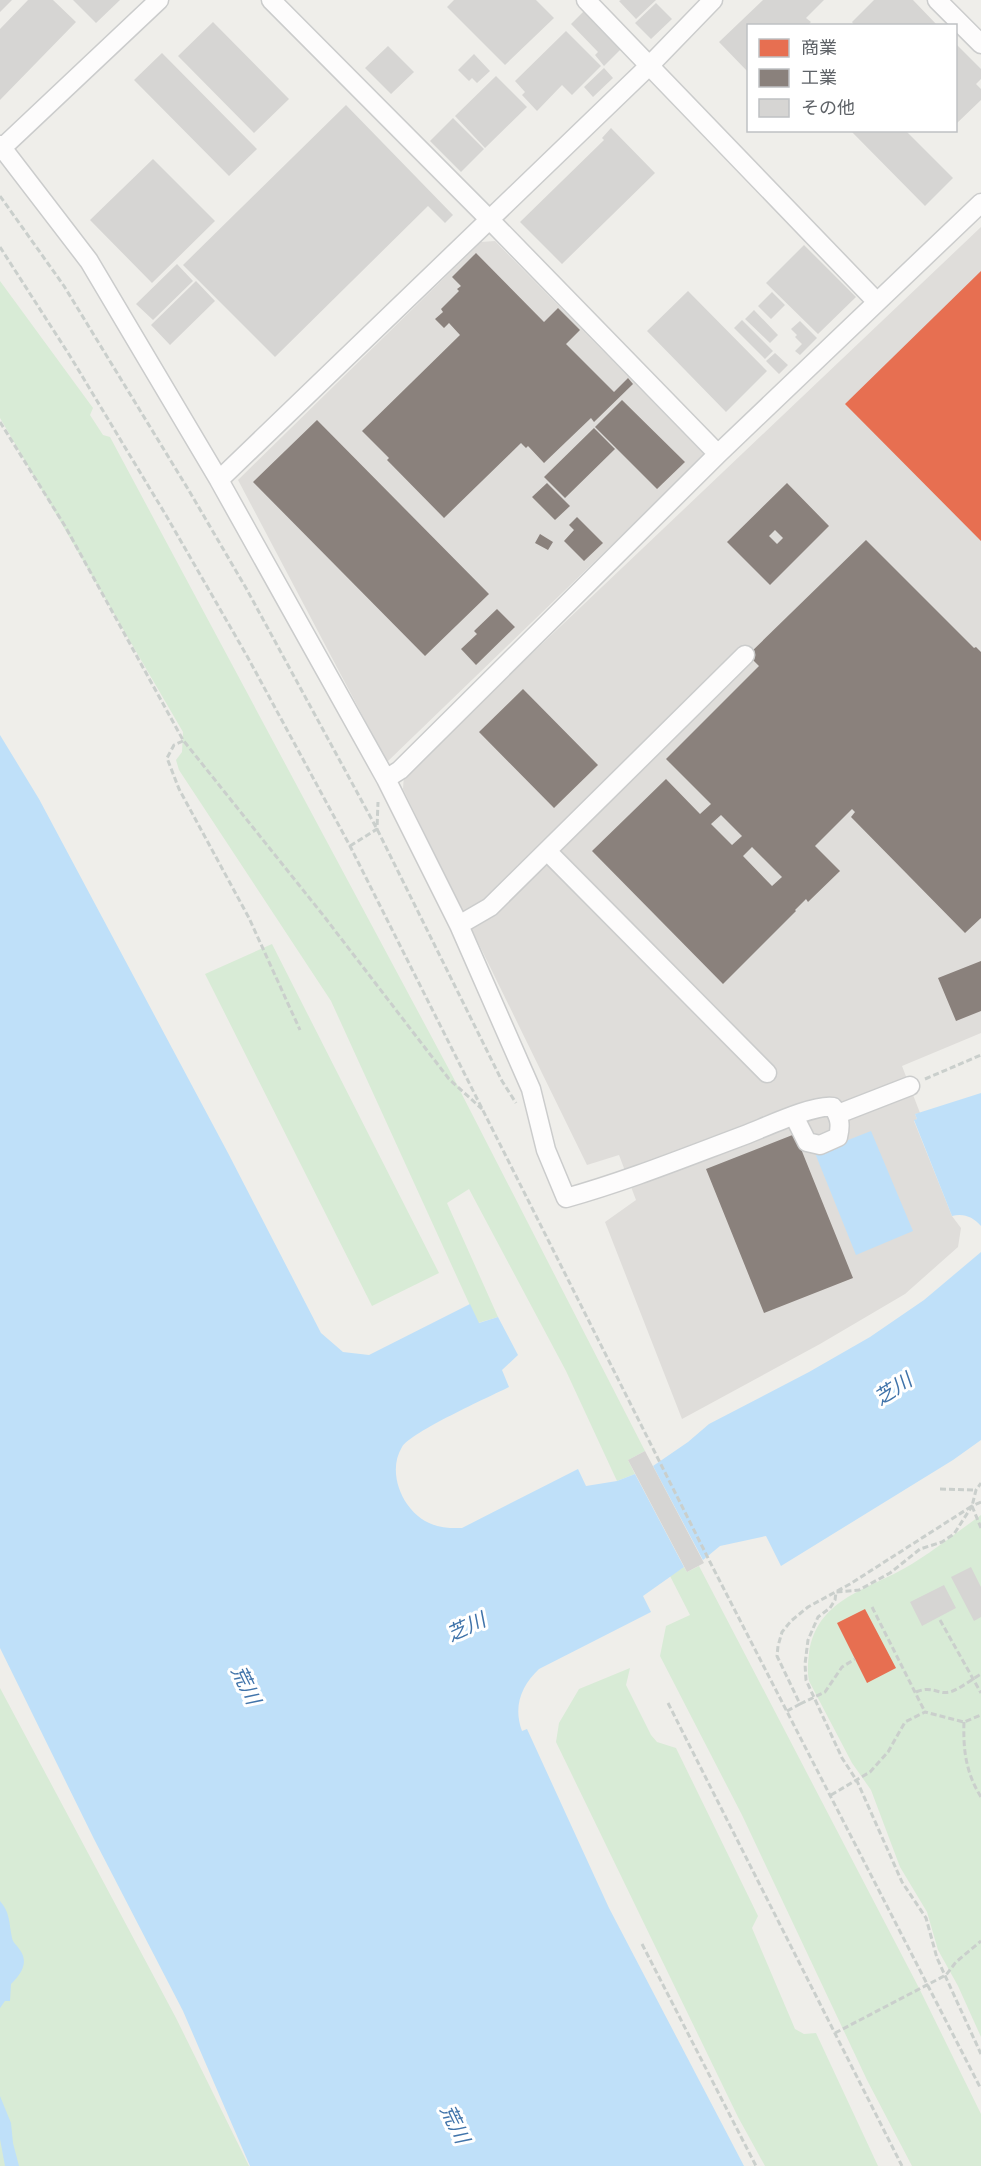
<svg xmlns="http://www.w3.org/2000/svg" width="981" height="2166" font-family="'Open Sans','Noto Sans JP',sans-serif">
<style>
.industrial{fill:#dfddda}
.green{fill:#d8ebd6}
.water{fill:#bfe0f9}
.shops{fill:#e76f51}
.industry{fill:#8a817c;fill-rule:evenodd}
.building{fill:#d6d5d3}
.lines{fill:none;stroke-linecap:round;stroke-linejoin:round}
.minor-casing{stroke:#cbcccc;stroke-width:21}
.path{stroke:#cacfcc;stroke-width:3;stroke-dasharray:6 3;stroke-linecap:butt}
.minor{stroke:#fdfcfc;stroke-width:18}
.labels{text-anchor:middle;stroke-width:6;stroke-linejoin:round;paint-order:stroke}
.water-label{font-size:20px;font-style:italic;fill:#4174aa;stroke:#fff}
</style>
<rect width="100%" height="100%" fill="#efeeea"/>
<path class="industrial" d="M981,227V1033L902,1066L920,1113L915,1114L917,1119L914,1121L952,1216L961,1228L958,1247L905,1294L820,1344L682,1419L605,1222L636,1200L619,1155L587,1165L403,789L404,775Z
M495,241L705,455L387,762L238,480L481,242Z"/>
<path class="green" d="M0,281L93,408L90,415L103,435L110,437L452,1075L645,1451L628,1460L635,1474L617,1481L566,1371L469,1189L447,1203L498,1317L478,1323L331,1001L179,770L176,760L182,752L183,732L0,418Z
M272,944L439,1273L372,1306L205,974Z
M981,1515V2037L958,1986L938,1950L927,1912L900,1867L871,1790L852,1763L809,1681C807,1671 808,1663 809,1653C817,1600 864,1591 905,1568C931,1553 956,1533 981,1515Z
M699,1566L919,1988L981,2114V2166H912L867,2080L742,1815L660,1656L666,1626L690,1615L670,1576L684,1567L687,1572Z
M630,1668L626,1685L651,1735L657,1742L676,1748L758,1916L752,1928L795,2029L804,2034L816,2033L878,2166H765L738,2117L556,1742L559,1723L579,1689Z
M0,1688L176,2018L249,2166H0Z"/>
<path class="water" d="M0,735L39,799L228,1153L321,1333L343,1352L369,1355L470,1304L479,1323L498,1317L518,1355L502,1370L509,1387C489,1397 411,1432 402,1447C391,1465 396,1488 407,1504C421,1524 439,1529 462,1528L578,1469L586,1486L617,1481L635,1474L684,1567L643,1596L651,1612L539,1669C521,1686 513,1707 522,1731L527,1729L609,1908L744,2166H250L183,2011L94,1839L0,1648Z
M981,1093V1226C973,1217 964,1213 952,1216L914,1120L917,1119L915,1114Z
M871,1131L913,1231L856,1255L815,1153Z
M981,1252V1440L953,1460L781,1566L766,1536L720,1546L703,1560L653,1466L688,1442L709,1424L809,1372L870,1337L924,1300Z
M0,1901C10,1912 9,1923 12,1938C13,1943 17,1945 20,1950C29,1963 21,1974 11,1984L10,2001H5L0,2008Z
M0,2096L11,2123L13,2143L19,2166H5L0,2139Z"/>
<path class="shops" d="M981,271V541L845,404Z
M865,1609L896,1668L867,1683L837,1623Z"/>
<path class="industry" d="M476,253L544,322L558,308L580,330L566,344L614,392L628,378L633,384L594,422L591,418L544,463L528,446L526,448L521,443L444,518L387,460L389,458L362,431L460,335L449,323L444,328L435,319L443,312L441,309L459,291L457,289L461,286L452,277Z
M622,400L685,462L657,489L595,427Z
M317,420L489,594L425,656L253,482Z
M594,428L615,449L565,498L544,477Z
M547,483L570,506L555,520L532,497Z
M787,483L829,526L770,585L727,542ZM775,530L783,538L777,544L769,536Z
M577,517L603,543L584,561L564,541L574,530L569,525Z
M540,534L553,542L548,550L535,543Z
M866,540L974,648L976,647L981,652V918L965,933L851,817L855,812L852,809L815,846L840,871L808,902L806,899L795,910L796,911L723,984L592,851L666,779L700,814L711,804L666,759L759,666L748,655ZM721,815L742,836L732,845L711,824ZM752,847L782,877L772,886L743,856Z
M497,609L515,627L476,665L461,649L477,634L474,631Z
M523,689L598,765L554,808L479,732Z
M981,961V1011L956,1021L938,978Z
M795,1134L853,1278L764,1313L706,1169Z"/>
<path class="building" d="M0,0H12L0,12Z
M28,0H53L76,22L0,100V29Z
M73,0H120L96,23Z
M454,0H536L554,18L505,65L447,7Z
M621,0H656L636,19L619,1Z
M763,0H824L806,18L811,22L807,26H748V72L719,42Z
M874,0H913L938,26H855L852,22Z
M656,3L672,19L651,39L635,23Z
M584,11L621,49L604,66L595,55L598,52L571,24Z
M213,22L289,99L254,133L178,56Z
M566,31L601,66L572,95L562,85L537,111L522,95L525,92L515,81Z
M956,44L981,69V79L976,84L981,89V100L956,124Z
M388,46L414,72L391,94L365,68Z
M162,53L257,149L229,176L134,80Z
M474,54L490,71L477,83L472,78L469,81L458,70Z
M604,68L613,78L593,97L584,87Z
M496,76L527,107L485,148L455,116Z
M346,105L453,215L445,223L428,206L275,357L183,265Z
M453,118L484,149L461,172L430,141Z
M611,128L655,173L562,264L520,222L604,140L602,138Z
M850,130H905L953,178L925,206Z
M153,159L215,221L152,283L90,220Z
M804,245L856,297L818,334L766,283Z
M177,264L193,281L153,320L136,304Z
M196,281L215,301L170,345L151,325Z
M688,291L767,371L726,412L647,331Z
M772,292L785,305L771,319L758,306Z
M754,310L778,335L770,343L745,319Z
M742,320L773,351L765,359L734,328Z
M800,321L817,338L800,355L795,351L802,344L795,337L797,335L791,329Z
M775,353L788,365L779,374L766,361Z
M645,1451L704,1563L687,1572L628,1460Z
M971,1567L981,1587V1617L974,1621L951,1577Z
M944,1585L956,1608L922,1626L910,1602Z"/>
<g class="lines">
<defs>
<path id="minor" d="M271,0L489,219L718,454
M586,0L877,302
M937,0L981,44
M0,145L89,261L219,480L386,779L459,925L531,1089L546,1150L566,1198C627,1181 686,1157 745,1135C766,1127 814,1104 833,1107C840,1118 841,1125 838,1137L820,1145L807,1142L794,1116
M2,148L159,0
M219,480L650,65L713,0
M386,779L400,770L718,454L981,203
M547,851L767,1073
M459,925L490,907L745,655
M838,1114L910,1086"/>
</defs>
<use href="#minor" class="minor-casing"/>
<path class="path" d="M0,196L64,286L188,489L246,588L377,829L502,1081L516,1103
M0,247L70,356L167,517L247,656L350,846L709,1560L981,2089
M0,422L65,526L183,740L323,915L449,1079L482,1109
M183,741L174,745L167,758L179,789L249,918L300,1030
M350,846L377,829L378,802
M925,1079L981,1055
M940,1489L976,1490
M981,1502L972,1506L954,1534L942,1542L920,1549L890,1573L859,1590L836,1592L835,1600L830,1608L818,1617L808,1640L805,1664L806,1680L842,1758L857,1781L902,1882L926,1918L937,1958L981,2054
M972,1506L981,1528
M872,1607L925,1712
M940,1620L981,1693
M916,1692C933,1685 937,1695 950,1692C960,1689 972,1679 981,1674
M668,1703L902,2166
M800,1704L825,1692L842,1667L855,1659
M787,1711L800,1704L777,1656L778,1646L782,1632L791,1621L808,1607L850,1584L972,1506L976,1490L981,1483
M964,1722C963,1750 966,1773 981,1797
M831,1795L870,1772L888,1752L905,1722L925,1712L964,1722L981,1715
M642,1944L756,2166
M835,2033L946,1975L956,1962L981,1941"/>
<use href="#minor" class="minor"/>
</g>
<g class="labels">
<g class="water-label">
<text transform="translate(893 1389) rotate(-33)" y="7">芝川</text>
<text transform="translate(466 1627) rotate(-25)" y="7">芝川</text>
<text transform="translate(246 1685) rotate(64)" y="7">荒川</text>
<text transform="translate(455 2124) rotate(64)" y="7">荒川</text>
</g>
</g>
<rect x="747" y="24" width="210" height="108" fill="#ffffff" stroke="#bfc1c3" stroke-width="1.5"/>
<rect x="759" y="39" width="30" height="18" fill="#e76f51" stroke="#bfc1c3" stroke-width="1.5"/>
<text x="801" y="54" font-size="18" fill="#5f6368">商業</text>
<rect x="759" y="69" width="30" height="18" fill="#8a817c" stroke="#bfc1c3" stroke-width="1.5"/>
<text x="801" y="84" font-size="18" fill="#5f6368">工業</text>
<rect x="759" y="99" width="30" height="18" fill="#d6d5d3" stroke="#bfc1c3" stroke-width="1.5"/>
<text x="801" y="114" font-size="18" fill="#5f6368">その他</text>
</svg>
